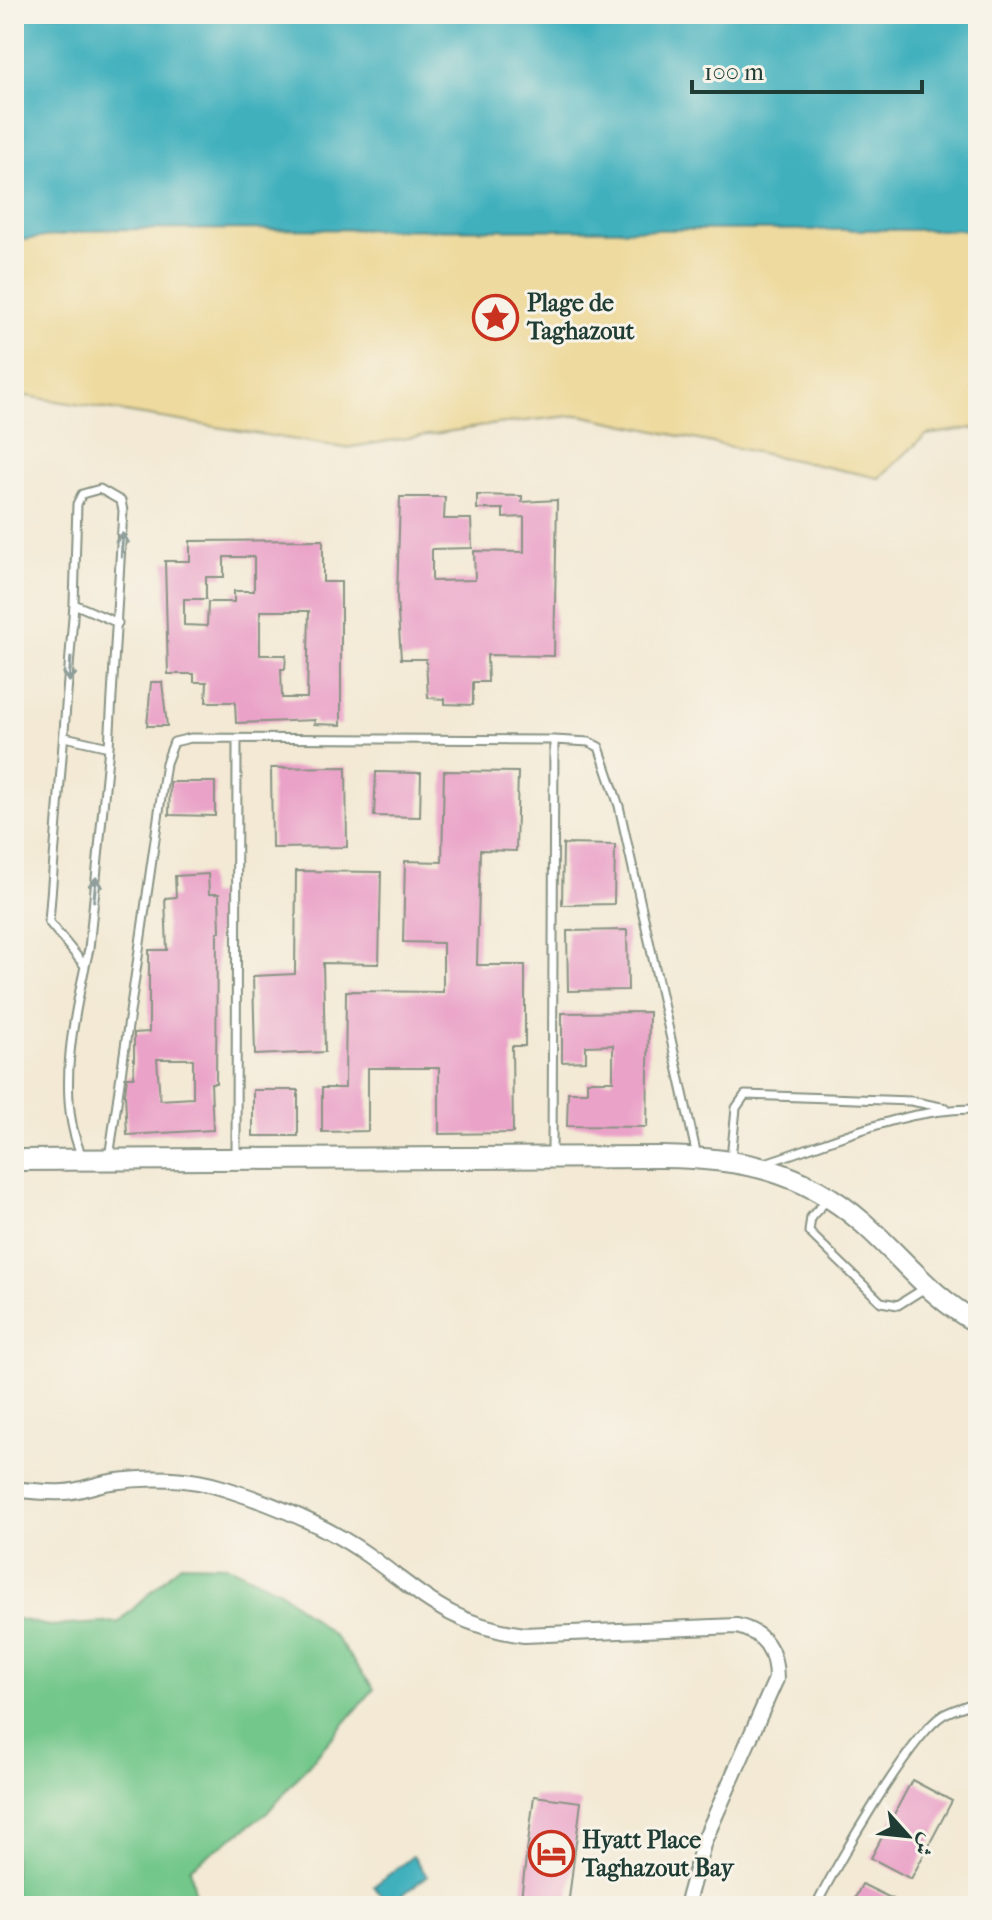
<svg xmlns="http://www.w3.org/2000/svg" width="992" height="1920" font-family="'IM FELL French Canon',Amiri,serif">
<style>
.green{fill:#73c78b;stroke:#498260;stroke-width:2}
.sand{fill:#eeda9e;stroke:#868c69;stroke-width:2}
.water{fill:#41b0bd;stroke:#307678;stroke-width:2}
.building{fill:#eaa2c8;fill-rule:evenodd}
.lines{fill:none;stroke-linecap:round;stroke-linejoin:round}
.lane-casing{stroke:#899384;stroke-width:11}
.street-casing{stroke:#899384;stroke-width:18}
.secondary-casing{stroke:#899384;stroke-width:24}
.lane{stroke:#fff;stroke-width:7}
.street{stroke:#fff;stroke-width:14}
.secondary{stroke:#fff;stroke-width:20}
.oneway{stroke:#8f9e9a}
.labels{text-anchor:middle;stroke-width:6;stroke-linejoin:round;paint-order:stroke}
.poi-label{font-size:24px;font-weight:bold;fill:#1f3d34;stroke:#f7f3e8;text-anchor:start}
</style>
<rect width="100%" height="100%" fill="#f7f3e8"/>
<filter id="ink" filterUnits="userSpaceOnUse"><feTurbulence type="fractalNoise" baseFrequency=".0125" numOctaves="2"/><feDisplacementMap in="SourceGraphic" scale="16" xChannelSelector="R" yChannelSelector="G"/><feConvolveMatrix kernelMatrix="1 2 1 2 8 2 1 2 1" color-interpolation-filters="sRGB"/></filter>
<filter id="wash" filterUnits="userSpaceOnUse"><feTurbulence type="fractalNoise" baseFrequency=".006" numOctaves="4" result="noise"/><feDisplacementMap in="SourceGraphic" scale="32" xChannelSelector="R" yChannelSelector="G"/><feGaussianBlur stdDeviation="1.8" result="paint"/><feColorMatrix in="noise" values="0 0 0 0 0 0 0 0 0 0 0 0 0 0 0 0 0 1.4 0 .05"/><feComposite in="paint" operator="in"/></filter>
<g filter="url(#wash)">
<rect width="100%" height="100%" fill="#f3e9d4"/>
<path class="green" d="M181,1564L226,1565L280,1591L335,1637L374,1689L267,1813L190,1868L198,1906H14V1618L49,1626L119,1622Z"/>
<path class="sand" d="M106,229L978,230V434L973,428L926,435L879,478L580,415L497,424L345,448L14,394V241Z"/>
<path class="water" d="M14,14H978V230L106,229L14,241Z
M413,1856L427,1876L397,1899L401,1906H378L385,1901L374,1886Z"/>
<g id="blocks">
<path class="building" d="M477,495L522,496V502L557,500L554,656L487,655L488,682H473V705L445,704V699L428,698L426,659H401L397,598L400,497H445L444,519H471L472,548L432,549V581L475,580L474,551L524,552V517L503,518V509H477Z
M323,540V582H341V725L314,724L315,720L236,723L235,702H206L207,682H194V674H168L165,561H190V541ZM224,557H254V591H234V602H208L207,626L184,625V599H206V577H224ZM260,611H309L307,698H282L281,669H285L286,655H260Z
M151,682H162L167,726H147Z
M346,767L347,847L272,848L271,768Z
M444,771L518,772L516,851L480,850L477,965H525V1046H512L513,1133L439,1134V1068H368V1131L322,1132V1088H345L346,991L443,992V943L403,942L405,861L442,862Z
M376,772L421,773L420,817L374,816Z
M170,782H215V816L169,815Z
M563,844L615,845L614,904L562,905Z
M296,871L381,872L379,964L323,963L325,1052L255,1055L253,976L295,974Z
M208,874L209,894H219L220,932H217L216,1083H211L213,1130L127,1135L125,1094L127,1077H134V1033L149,1032V950H167L165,898L176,897L175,876ZM157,1059H193V1098L160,1100Z
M627,930L628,990L568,991L567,931Z
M649,1012L647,1127L567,1126L568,1092H587V1081H613V1045L586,1046V1061L562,1062V1013Z
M253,1090H298V1136H253Z
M912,1780L952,1801L911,1879L871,1858Z
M534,1796L581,1802L568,1906H520Z
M862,1884L907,1906H851Z"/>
</g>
</g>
<g filter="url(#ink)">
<use href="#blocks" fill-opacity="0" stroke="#899384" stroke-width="2"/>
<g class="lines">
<defs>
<path id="lane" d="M74,604L118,623
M65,737L109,747
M552,1154L554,740
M236,1157L237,740
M83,1158C54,1100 75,1009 89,949L109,747L123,511L121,501L100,489L82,494L77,504L74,604L49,922L85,966
M109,1158L166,763L174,742L191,738L554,740L589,742L599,747L619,806L697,1156
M731,1159L736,1108L745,1095L911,1101L946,1108
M765,1163C834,1141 905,1107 978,1109
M828,1199L811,1217L809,1232L881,1302L898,1305L925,1288
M816,1906C834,1868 911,1735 943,1715C953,1709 967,1706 978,1701"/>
<path id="street" d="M14,1489C30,1491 46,1493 63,1492C79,1492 95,1484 111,1482C148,1476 190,1477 226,1489C276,1505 326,1525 369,1556C427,1598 449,1624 524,1635L737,1626C765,1633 776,1650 776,1679L704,1841L686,1906"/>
<path id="secondary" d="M14,1160L662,1157C740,1158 801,1169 862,1222C901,1256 931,1298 978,1323"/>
</defs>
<use href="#lane" class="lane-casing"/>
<use href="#street" class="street-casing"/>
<use href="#secondary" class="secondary-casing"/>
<use href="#lane" class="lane"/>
<use href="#street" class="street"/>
<use href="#secondary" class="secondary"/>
</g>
<defs><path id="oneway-shaft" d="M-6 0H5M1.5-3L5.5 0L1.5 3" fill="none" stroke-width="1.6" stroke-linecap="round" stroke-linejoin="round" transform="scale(2)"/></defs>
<g class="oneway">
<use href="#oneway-shaft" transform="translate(122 545) rotate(-87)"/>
<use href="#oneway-shaft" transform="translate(70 670) rotate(94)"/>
<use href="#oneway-shaft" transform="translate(95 889) rotate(-84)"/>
</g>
</g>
<defs>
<symbol id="sight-ring" viewBox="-11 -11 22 22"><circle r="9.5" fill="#f7f3e8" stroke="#c8321e" stroke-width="1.5"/><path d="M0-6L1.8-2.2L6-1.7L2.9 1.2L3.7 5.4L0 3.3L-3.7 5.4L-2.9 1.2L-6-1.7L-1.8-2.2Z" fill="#c8321e"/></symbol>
<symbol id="hotel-ring" viewBox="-11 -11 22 22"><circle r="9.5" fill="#f7f3e8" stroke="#c8321e" stroke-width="1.5"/><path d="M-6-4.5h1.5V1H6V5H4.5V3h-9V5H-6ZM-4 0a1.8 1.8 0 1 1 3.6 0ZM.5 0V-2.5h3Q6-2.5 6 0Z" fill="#c8321e"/></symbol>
</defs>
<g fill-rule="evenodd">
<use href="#sight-ring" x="470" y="292" width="51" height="51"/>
<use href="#hotel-ring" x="526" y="1828" width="51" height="51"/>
</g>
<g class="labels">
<g class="poi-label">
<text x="527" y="311">Plage de<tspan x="527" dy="28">Taghazout</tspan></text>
<text x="582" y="1848">Hyatt Place<tspan x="582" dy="28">Taghazout Bay</tspan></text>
</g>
</g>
<rect width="992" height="1920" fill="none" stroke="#f7f3e8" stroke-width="48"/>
<g transform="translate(908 1836) rotate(117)" stroke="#f7f3e8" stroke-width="6" paint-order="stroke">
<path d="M0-6L14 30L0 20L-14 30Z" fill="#1f3d34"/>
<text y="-12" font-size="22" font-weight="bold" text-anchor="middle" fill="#1f3d34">ش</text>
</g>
<path d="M692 80v12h230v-12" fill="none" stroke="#1f3d34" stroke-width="4"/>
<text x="704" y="80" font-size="24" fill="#1f3d34" stroke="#f7f3e8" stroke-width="6" paint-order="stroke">100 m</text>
</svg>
